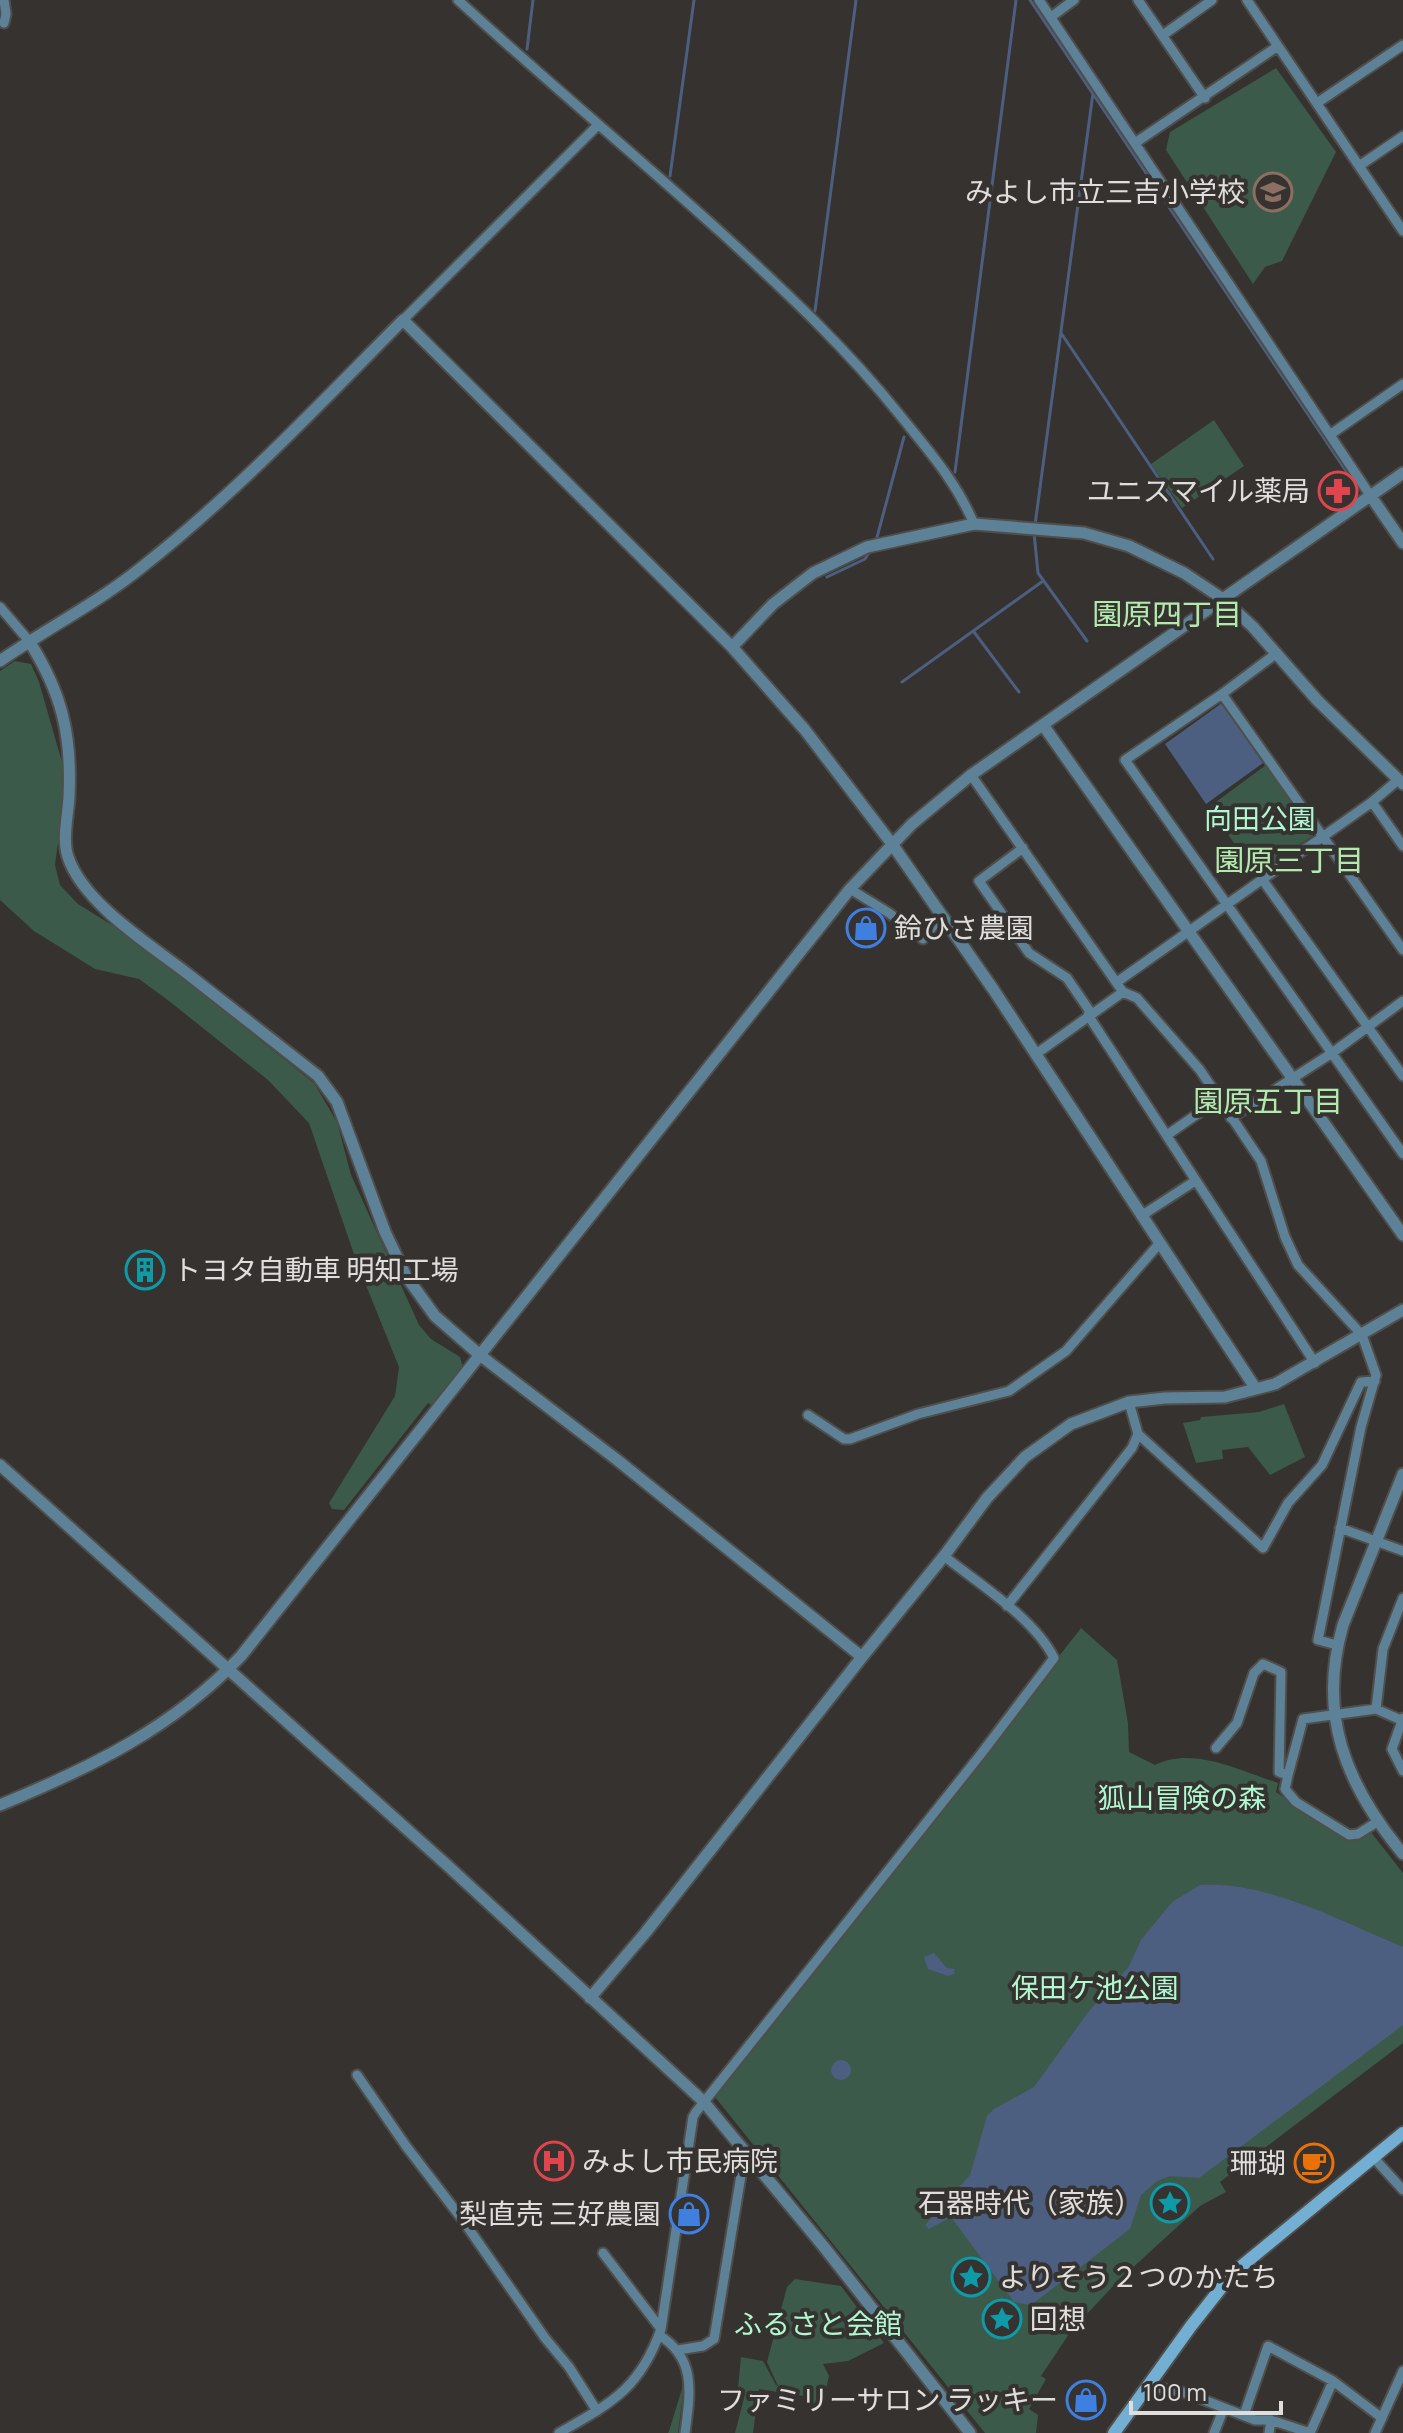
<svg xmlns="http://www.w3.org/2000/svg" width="1403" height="2433" font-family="Manrope,'Noto Sans JP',sans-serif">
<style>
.green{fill:#3b5a49}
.water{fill:#4d5f81}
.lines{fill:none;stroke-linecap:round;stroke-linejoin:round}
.stream{stroke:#4d5f81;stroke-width:3}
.minor-casing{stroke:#504e4b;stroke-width:13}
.tertiary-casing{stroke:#504e4b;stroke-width:15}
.secondary-casing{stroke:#504e4b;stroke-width:16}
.minor{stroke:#5d8298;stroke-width:9}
.tertiary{stroke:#5d8298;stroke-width:11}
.secondary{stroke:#72afd3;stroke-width:12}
.labels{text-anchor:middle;stroke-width:8;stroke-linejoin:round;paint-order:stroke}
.poi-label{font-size:28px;fill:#e0dedd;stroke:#35322f;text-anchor:end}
.park-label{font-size:28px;fill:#aff8d1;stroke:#35322f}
.neighbourhood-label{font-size:30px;fill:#b2eaae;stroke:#35322f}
</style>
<rect width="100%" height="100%" fill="#35322f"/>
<path class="green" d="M1276,68L1336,152L1282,261L1265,267L1253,284L1166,150L1170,132Z
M1214,420L1244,466L1182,508L1151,464Z
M15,661L31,664L39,682L64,769L65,791L55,865L60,885L78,904L133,938L314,1083L337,1122L351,1175L419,1325L431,1339L460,1357L463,1368L431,1405L428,1403L344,1510L332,1509L329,1503L395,1396L399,1367L357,1263L309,1123L268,1080L169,1001L139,979L95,969L34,931L0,900V671Z
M1266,765L1315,834L1256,875L1209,807Z
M1284,1404L1305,1457L1270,1475L1248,1447L1222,1450L1223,1459L1196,1463L1183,1423L1200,1420L1201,1417L1259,1412Z
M1081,1628L1117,1660L1128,1723L1129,1752L1155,1765C1194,1746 1240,1771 1278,1783L1276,1792L1347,1839L1370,1831L1403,1873V2043L1220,2182L1226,2192L1200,2206L1116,2283L1071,2331L1041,2376L1046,2379L1029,2409L1038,2415L1036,2433H985L715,2097Z
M795,2279L841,2286L884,2343L848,2361L823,2364L829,2376L821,2411L811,2409L813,2401L808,2392L809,2397L759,2389L753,2433H735L745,2394L738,2388L741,2357L763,2361L776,2385L778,2386L767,2362L787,2287Z
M685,2379L678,2433H668L669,2431Z"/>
<path class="water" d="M1222,703L1263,763L1206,804L1165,744Z
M1200,1885C1269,1881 1340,1921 1403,1947V2025L1199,2178L1170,2176L1157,2181L1141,2195L1130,2229L1035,2302L1029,2305L1014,2302L951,2217L929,2229L925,2225L970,2175L987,2116L994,2109L1034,2087L1089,2011L1128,1968L1141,1940L1172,1902Z
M934,1953L947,1968L955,1969L954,1974L948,1976L928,1969L924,1957Z
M831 2070a10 10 0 1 1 20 0a10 10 0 1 1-20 0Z"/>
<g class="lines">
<path class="stream" d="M1030,0L1348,474
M527,49L533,0
M670,176L694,0
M815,311L856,0
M1061,333L1213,559
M955,472L1016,0
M1035,525L1093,93
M1034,533L1038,573L1087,641
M876,541L904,437
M827,577L865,559L870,551
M974,632L1019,692
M902,682L1043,581"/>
<defs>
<path id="minor" d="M4,0L6,14L4,23
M458,0C546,81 638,157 726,237C788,294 847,349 899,414C928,450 956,481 974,524
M1039,0L1370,495
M1138,0L1205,98
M1247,0L1278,46
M1051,17L1074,0
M1163,35L1212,0
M1317,103L1403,45
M1135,143L1278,46L1403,231
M1359,166L1403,136
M403,320L598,125
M1331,434L1403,384
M0,607L29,641
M1277,653L1222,694L1403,950
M1222,694L1125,760L1403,1154
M971,775L1123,992L1137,998L1200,1070L1261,1161L1285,1237L1298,1265L1362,1335L1376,1375L1361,1427L1318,1640L1337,1645
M1372,802L1403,846
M1023,848L979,881L1029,953L1067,978L1091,1013
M1262,879L1403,1076
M850,889L889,913L923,939L941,916
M1117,982L1372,802L1398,780
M1088,1015L1315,1363
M1036,1054L1123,992
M1231,1118L1332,1053L1403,1001
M1167,1135L1219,1099
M1141,1216L1195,1181
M1129,1402L1138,1434
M808,1415L844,1439H850L918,1414L1009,1391L1066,1351L1158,1245
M1340,1528L1403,1551
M1007,1606L1132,1448L1138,1434L1263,1548L1288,1503L1322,1465L1361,1382L1375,1381
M1376,1709L1383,1649L1403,1598
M1403,1718L1392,1749L1403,1771
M1216,1748L1237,1723L1254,1673L1263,1664L1281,1672L1279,1772L1288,1775L1285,1789L1296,1802L1349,1835L1358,1834L1377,1822
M1288,1775L1303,1719L1376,1709L1403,1721
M357,2075L406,2146L462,2219L545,2338L569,2367L597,2411
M1373,2157L1403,2190
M603,2253L661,2329
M659,2335C697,2359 690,2393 685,2433
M678,2350L703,2346L714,2339L745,2151
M1148,2386L1186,2393L1255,2420H1271L1310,2433
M1244,2415L1268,2346L1333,2381L1382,2418
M559,2433C611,2403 640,2389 661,2329L693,2117L696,2112L981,1754L1054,1658C1034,1618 979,1584 944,1556
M1214,2433L1224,2408
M1269,2433L1271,2420
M1310,2433L1333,2381
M1375,2433L1403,2371"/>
<path id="tertiary" d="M1370,495L1403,543
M29,641C62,693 72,735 69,797C68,815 62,840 68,857C84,905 154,947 193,978C235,1011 276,1043 318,1076L337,1102L385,1232L406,1276L435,1316L481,1356L616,1459L862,1657
M732,647L773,604L813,573L867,547L974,524L1084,533L1129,546L1184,573L1223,599L1253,627L1317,700L1403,784
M0,661C46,629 99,602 142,567C236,493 319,405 403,320L732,647L805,730L892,844L993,989L1256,1389
M1043,725L1403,1235
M0,1465L448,1866L703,2101L824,2247L970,2433
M1403,1474L1343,1625C1317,1715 1346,1785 1403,1854
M0,1805C90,1768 173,1728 241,1656L850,889L912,824L971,775L1403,473
M590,1998L646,1932L862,1657L944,1556L987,1498L1025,1457L1071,1424L1129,1402L1165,1398L1225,1397L1275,1384L1403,1310"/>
<path id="secondary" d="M1114,2433L1191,2326L1232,2274L1403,2133"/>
</defs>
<use href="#minor" class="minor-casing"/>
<use href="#tertiary" class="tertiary-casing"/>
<use href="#secondary" class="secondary-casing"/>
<use href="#minor" class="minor"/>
<use href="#tertiary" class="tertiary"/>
<use href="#secondary" class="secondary"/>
</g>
<defs>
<symbol id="school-ring" viewBox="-11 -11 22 22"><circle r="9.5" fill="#35322f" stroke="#8d6e63" stroke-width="1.5"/><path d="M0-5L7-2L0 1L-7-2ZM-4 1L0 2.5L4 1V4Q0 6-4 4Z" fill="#8d6e63"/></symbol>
<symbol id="pharmacy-ring" viewBox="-11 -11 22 22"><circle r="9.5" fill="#35322f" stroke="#e0444e" stroke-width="1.5"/><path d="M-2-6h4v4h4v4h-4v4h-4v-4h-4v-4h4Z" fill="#e0444e"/></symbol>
<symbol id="shop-ring" viewBox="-11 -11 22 22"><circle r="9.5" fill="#35322f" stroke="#3f7fe0" stroke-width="1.5"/><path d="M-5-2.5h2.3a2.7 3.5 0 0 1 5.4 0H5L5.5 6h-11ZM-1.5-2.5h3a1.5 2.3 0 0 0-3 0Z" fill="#3f7fe0"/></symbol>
<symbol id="building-ring" viewBox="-11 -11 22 22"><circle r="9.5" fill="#35322f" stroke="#0f9aa8" stroke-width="1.5"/><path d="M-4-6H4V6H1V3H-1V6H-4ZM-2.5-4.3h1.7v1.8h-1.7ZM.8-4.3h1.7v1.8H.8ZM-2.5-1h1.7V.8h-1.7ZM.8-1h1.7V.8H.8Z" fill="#0f9aa8"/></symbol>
<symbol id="hospital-ring" viewBox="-11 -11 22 22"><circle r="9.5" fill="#35322f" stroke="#e0444e" stroke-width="1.5"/><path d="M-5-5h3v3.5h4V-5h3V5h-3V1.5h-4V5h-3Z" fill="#e0444e"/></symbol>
<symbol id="cafe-ring" viewBox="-11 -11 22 22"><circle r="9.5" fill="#35322f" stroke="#e8710a" stroke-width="1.5"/><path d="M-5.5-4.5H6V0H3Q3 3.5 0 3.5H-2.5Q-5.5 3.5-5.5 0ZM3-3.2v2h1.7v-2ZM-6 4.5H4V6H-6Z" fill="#e8710a"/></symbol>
<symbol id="sight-ring" viewBox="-11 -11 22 22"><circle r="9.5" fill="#35322f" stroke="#0f9aa8" stroke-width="1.5"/><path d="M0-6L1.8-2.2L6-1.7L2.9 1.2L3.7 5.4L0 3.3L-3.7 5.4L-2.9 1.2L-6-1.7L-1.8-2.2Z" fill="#0f9aa8"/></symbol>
</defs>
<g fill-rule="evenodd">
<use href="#school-ring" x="1251" y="170" width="44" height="44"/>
<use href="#pharmacy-ring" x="1316" y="469" width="44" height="44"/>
<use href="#shop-ring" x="844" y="906" width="44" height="44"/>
<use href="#building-ring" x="123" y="1248" width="44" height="44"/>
<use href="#hospital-ring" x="532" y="2139" width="44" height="44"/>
<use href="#cafe-ring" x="1292" y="2141" width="44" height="44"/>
<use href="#sight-ring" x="1148" y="2181" width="44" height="44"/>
<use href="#shop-ring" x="667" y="2192" width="44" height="44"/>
<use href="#sight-ring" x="949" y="2255" width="44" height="44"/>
<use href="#sight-ring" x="980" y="2297" width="44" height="44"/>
<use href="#shop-ring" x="1064" y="2378" width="44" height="44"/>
</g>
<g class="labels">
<g class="poi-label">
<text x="1245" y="202">みよし市立三吉小学校</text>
<text x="1310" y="501">ユニスマイル薬局</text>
<text x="894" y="938" text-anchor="start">鈴ひさ農園</text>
<text x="173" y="1280" text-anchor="start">トヨタ自動車 明知工場</text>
<text x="582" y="2171" text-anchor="start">みよし市民病院</text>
<text x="1286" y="2173">珊瑚</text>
<text x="1142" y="2213">石器時代（家族）</text>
<text x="661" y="2224">梨直売 三好農園</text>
<text x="999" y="2287" text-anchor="start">よりそう２つのかたち</text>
<text x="1030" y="2329" text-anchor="start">回想</text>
<text x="1058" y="2410">ファミリーサロン ラッキー</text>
</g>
<g class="park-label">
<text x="1260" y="829">向田公園</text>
<text x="1182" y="1808">狐山冒険の森</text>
<text x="1095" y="1998">保田ケ池公園</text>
<text x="818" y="2334">ふるさと会館</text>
</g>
<g class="neighbourhood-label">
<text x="1167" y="625">園原四丁目</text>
<text x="1289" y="871">園原三丁目</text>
<text x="1268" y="1112">園原五丁目</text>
</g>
</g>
<path d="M1131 2401v12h150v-12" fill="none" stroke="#e0dedd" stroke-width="4"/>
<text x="1143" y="2401" font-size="24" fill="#e0dedd" stroke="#35322f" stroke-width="6" paint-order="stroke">100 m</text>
</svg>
